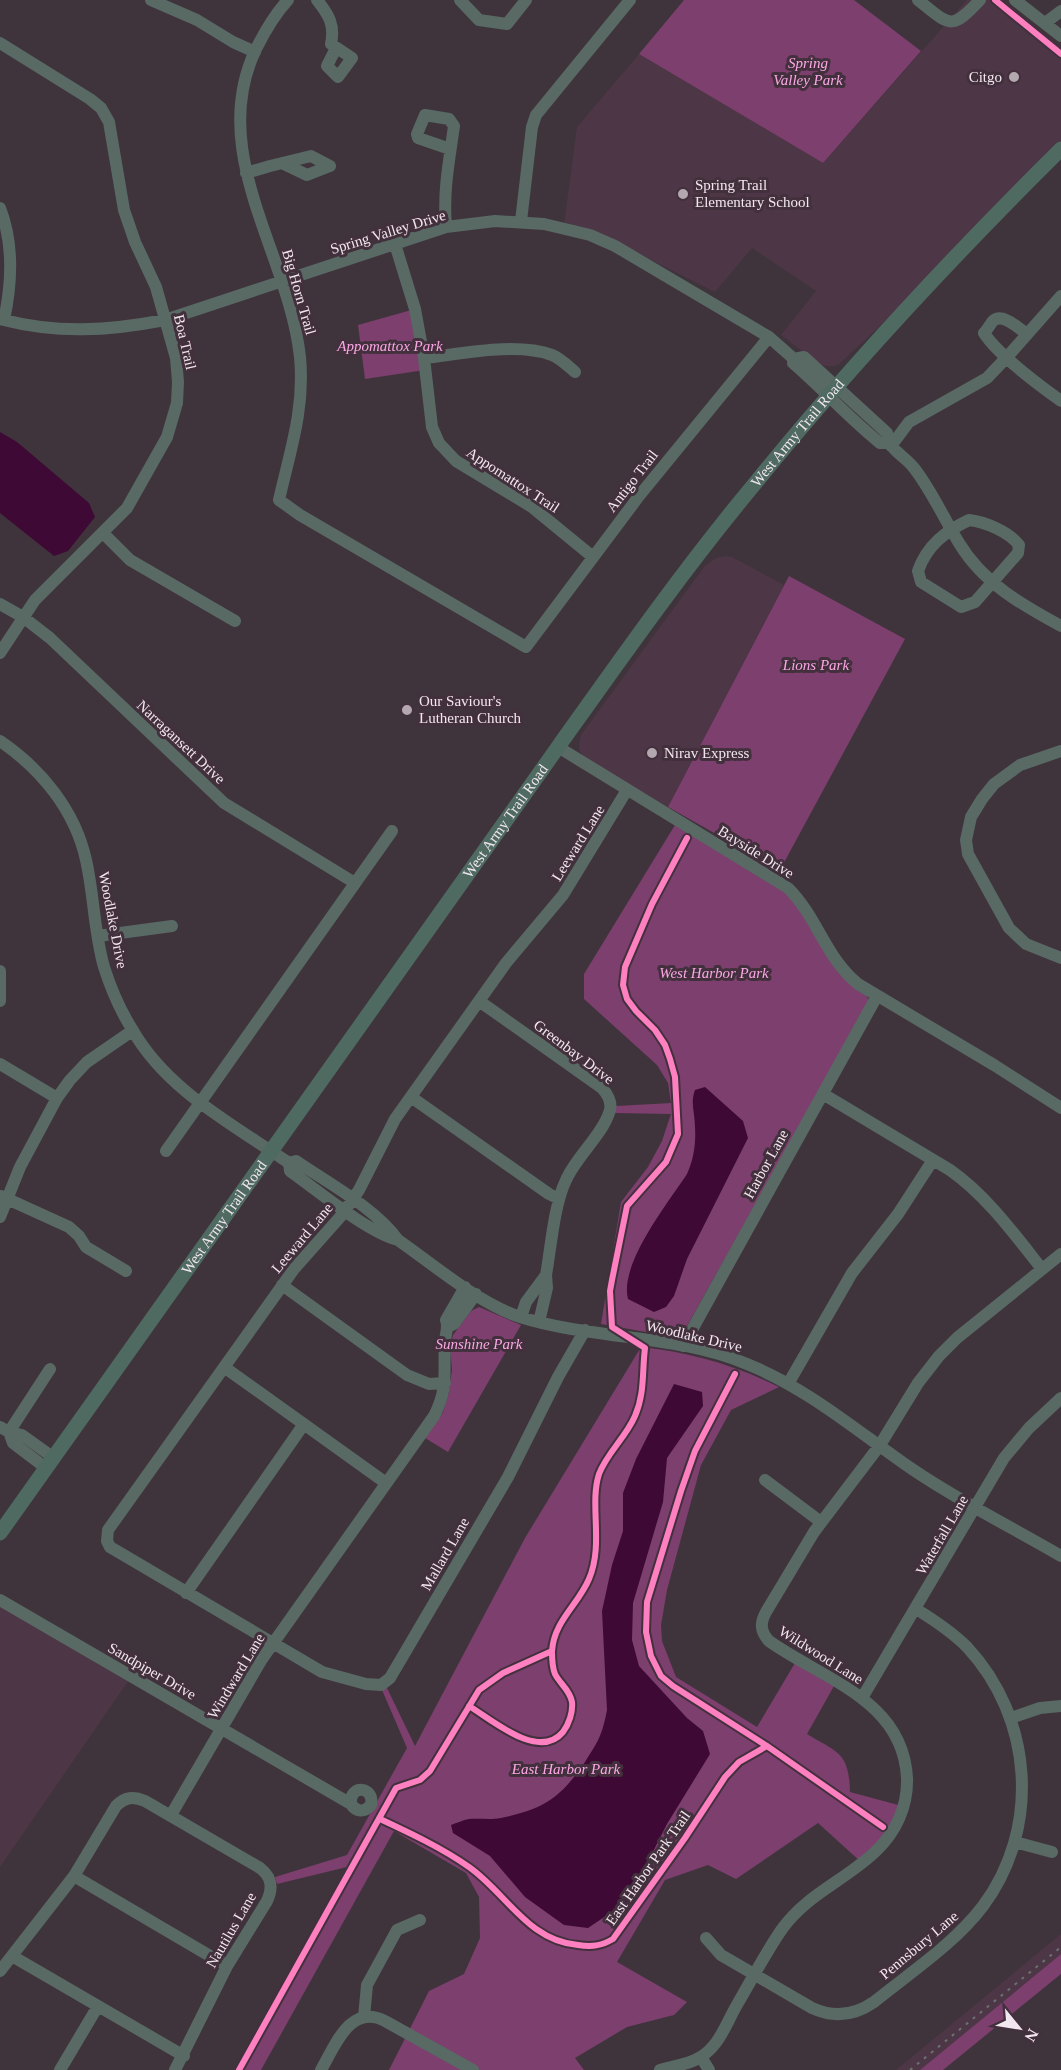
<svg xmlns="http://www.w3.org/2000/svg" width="1061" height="2070" font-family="Georgia,serif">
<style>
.built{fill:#4d3646}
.green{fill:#7c3f6e}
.water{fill:#3e0935}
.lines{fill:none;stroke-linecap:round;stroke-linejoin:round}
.minor{stroke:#596964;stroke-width:12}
.major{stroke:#4e6a61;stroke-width:15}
.rail{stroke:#6b7171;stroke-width:2;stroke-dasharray:3 6;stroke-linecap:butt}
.cycleway-casing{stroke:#43303d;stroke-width:10}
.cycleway{stroke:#ff80c0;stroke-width:6}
.poi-dot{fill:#b4a8b0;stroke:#43303d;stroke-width:2}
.labels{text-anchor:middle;stroke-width:6;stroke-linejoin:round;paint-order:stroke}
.park-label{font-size:15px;font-style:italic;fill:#fba7e5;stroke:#43303d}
.poi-label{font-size:15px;fill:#f3e7ef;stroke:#43303d;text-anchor:start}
.street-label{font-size:15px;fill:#f3e7ef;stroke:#43303d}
</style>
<rect width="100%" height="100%" fill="#3f343c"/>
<path class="built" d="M967,0H989L1061,51V143L894,313L839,364L834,366H825L818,363L781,335L816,291L752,248L715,292L625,247L564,225L577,127L639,54L823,163Z
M725,556L732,557L784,585L668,807L586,759L580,752L579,743L581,735L704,567L716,558Z
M0,1604L129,1680L0,1867Z
M1061,1934V1954L920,2070H896Z"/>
<path class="green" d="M684,0H854L921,51L823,163L639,54Z
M415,309L425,370L365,379L358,325Z
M789,576L905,639L780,870L668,807Z
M675,825L779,888L795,901L868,998L869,1002L683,1333L674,1337L601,1324L621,1202L648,1167L662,1141L671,1114L615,1113L616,1106L671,1103L668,1083L657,1065L584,999V974Z
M479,1307L521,1325L448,1452L425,1438L443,1412L448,1396L452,1370L450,1348L453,1335L471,1311Z
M641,1347C689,1352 735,1365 779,1387L731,1410L701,1465L667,1590L661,1625L662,1641L676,1677L757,1727L795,1663L834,1686L807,1734C838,1753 849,1752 850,1792L902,1806L890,1832L861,1862L818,1823L736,1879L708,1865L665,1880L617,1962L687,2002L674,2015L627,2027L575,2058L584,2070H389L429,1991L464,1974L480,1938L479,1897L466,1873L394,1831L261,2070H234L347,1867L277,1884L275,1877L347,1855L407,1748L382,1690L387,1688L415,1746L525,1538Z
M1061,1954V1974L943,2070H920Z"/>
<path class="water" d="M0,432L17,442L89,503L95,517L68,551L54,556L0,513Z
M705,1087L743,1121L748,1138L687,1259L674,1296L666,1307L654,1312L628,1299C619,1264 668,1203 687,1174C694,1159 696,1143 695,1127C695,1113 690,1103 695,1090Z
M674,1384L702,1392L703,1406L667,1458L663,1502L633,1603L632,1640L639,1666L687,1718L703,1731L710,1754L667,1824L628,1901L588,1928L564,1925L525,1897L490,1856L453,1833L451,1825C457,1823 463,1820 469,1819C480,1818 490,1820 501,1818C543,1809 559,1799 583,1765C598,1742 602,1736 607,1710L602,1611L612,1565L623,1531V1493L636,1459Z"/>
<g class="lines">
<path class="minor" d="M151,0L197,20L233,42L255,52
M288,0C274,15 265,31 256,49C206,153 289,254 300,357C305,409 290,451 279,500L300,515L526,647L639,496L769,337
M317,0C329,15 335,25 331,44L352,58L338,77L327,66L336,48
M460,0L479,20L507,24L526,0
M918,0C950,25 950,32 980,0
M1015,0L1061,36
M1045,23L1061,11
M0,43L90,99L101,108L109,122L124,210L135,242L156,287L176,358L178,382L177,403L167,437L127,508L35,600L0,653
M282,163L307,175L330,166
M246,173L270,166L311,156L330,166
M0,208C14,244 12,283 4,320
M521,221L532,127L536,115L630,0
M446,227C443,190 449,162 454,126L449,119L425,115L417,134L418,138L450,149
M395,244L415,309L424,358L432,427L439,443L456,461L532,507L593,557
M0,319C57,334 108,331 165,320L446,227L495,221L544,224L590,235L615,246L769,337L794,359L793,363C823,389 849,418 880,443H888
M1027,334C1019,329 1003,312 993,321C990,324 988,329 984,333C998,355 1039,385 1061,401
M424,358C461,354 516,342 552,355C560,358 568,366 575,372
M794,359L804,357L887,433C889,451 904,455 914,468C932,491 944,519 959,543C983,583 1022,605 1061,626
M891,446L909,422L987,378L1007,357L1061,296
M969,520C986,522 1009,532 1019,545L1018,553L975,602L961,607L921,582L918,571C927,545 946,531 969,520Z
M103,533L130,560L235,621
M0,604L23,617L50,638L224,803L355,883
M0,741C41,769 75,810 86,860C94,895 94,932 104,967C111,989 120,1010 132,1029C166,1090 234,1125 289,1163L296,1161C328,1183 375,1208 398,1240C434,1265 478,1303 520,1317C594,1340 676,1334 747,1364C809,1389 858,1432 912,1469C959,1501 1011,1527 1061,1556
M558,747L788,888C818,918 825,957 858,984L994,1065L1061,1108
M1061,751L1020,765L994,784L982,799L971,817L966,840L968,854L1009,928L1026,944L1061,958
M98,936L172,926
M0,971V1001
M479,1001L602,1088C609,1096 613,1104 609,1113C602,1135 576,1157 566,1180C554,1205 551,1247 546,1275L547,1288L539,1322
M0,1064L57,1098
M823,1094L950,1170C987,1196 1015,1235 1042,1269
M411,1097L549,1194L559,1199
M166,1151L392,831
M289,1163L290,1171C317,1190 367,1232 398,1240
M1,1196L69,1227L79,1236L86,1247L126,1271
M0,1217L20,1167L57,1098L70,1080L87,1062L132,1031
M282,1285L407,1375L429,1384L445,1383
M521,1317L526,1302L546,1275
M448,1327L454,1324L476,1294
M585,1330L558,1377L508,1477L390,1678L381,1685L366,1684L322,1672L110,1547L107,1541L108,1530L294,1269L341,1216L359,1190L395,1119L506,963L563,895L627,790
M683,1346L877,996
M224,1367L386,1483
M788,1384L852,1273L898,1214L933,1160
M0,1427L9,1432L22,1435L54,1458
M9,1432L50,1369
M9,1432L13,1443L46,1468
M765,1480L821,1522
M186,1593L304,1424
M0,1600L351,1804C356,1812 364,1813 371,1805C375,1786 349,1784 351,1804
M862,1698L1004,1458L1029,1428L1061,1398
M1011,1718L1040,1708L1061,1706
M171,1815L262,1659L434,1416C449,1387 443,1373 445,1343C445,1334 449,1328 446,1320L465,1287
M1015,1842L1052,1852
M74,1876L227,1966
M706,1938L721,1955L812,2008C834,2018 854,2016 874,2002C911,1972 954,1944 983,1906C1041,1828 1033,1718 967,1647C952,1632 934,1620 916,1609
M12,1956L184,2056
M0,1971L74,1876L116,1806C125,1797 133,1796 145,1801L260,1868C272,1877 273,1888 267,1901L227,1966L175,2070
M364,2017L367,1985L397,1930L420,1920
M701,2057L709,2070
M60,2070L98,2006
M321,2070C335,2046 350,2003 385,2021L473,2070
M660,2070C673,2066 687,2065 699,2058C720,2046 726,2023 738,2003C752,1979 766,1952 782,1929C807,1894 846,1880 876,1851C896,1832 908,1806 907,1778C903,1700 824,1680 769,1641C760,1631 760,1623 766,1612L814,1532L880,1445L918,1383L939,1356L957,1338L1061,1254"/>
<path class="major" id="s1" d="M0,1533L558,747C622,657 686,566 757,481C852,364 954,255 1061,149"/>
<path class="rail" d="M910,2070L1061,1947"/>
<defs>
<path id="cycleway" d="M995,0L1061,54
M735,1374L695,1451L681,1491L647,1602L646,1632L651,1656L661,1676L673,1686L767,1746L883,1827
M469,1706C492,1720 539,1761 563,1732C569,1724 573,1712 572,1702C570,1690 560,1684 555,1674C552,1667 552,1659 552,1651
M380,1819C410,1833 442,1848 469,1867C506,1893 528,1941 578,1945C592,1947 601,1946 613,1939L685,1838L725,1777L739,1762L767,1746
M239,2070L396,1788L420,1780L430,1771L479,1690L503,1673L552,1651C554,1621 578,1605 589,1579C604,1544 589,1505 599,1474C607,1453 626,1437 635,1416C645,1393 642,1371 645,1348L612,1327L610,1291L612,1280L627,1206L666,1162L678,1134L675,1077L670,1059L665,1045L655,1030L636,1011L627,999L623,985L625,967L652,904L687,838"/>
</defs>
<use href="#cycleway" class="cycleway-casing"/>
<use href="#cycleway" class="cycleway"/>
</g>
<g class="poi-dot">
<circle cx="1014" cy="77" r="6"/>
<circle cx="683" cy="194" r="6"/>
<circle cx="407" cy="710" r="6"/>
<circle cx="652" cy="753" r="6"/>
</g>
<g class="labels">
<g class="park-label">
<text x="808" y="68">Spring<tspan x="808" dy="17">Valley Park</tspan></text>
<text x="390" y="351">Appomattox Park</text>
<text x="816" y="670">Lions Park</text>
<text x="714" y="978">West Harbor Park</text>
<text x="479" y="1349">Sunshine Park</text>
<text x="566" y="1774">East Harbor Park</text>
</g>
<g class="poi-label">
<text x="1002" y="82" text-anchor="end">Citgo</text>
<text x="695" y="190">Spring Trail<tspan x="695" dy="17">Elementary School</tspan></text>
<text x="419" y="706">Our Saviour's<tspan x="419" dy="17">Lutheran Church</tspan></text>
<text x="664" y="758">Nirav Express</text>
</g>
<g class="street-label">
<text transform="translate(388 232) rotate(-17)" y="5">Spring Valley Drive</text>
<text transform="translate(299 292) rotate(74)" y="5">Big Horn Trail</text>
<text transform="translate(185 342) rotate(77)" y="5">Boa Trail</text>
<text dy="5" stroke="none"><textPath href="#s1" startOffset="1359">West Army Trail Road</textPath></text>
<text transform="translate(513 480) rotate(33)" y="5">Appomattox Trail</text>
<text transform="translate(632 481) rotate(-52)" y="5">Antigo Trail</text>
<text transform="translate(181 742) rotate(43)" y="5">Narragansett Drive</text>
<text dy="5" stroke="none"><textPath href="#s1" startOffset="873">West Army Trail Road</textPath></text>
<text transform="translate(578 843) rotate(-58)" y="5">Leeward Lane</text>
<text transform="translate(756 852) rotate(32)" y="5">Bayside Drive</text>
<text transform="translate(113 920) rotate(79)" y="5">Woodlake Drive</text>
<text transform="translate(574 1052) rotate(37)" y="5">Greenbay Drive</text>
<text transform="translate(766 1164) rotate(-61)" y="5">Harbor Lane</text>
<text dy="5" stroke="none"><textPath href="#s1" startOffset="387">West Army Trail Road</textPath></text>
<text transform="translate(302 1238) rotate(-50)" y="5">Leeward Lane</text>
<text transform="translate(694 1336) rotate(13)" y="5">Woodlake Drive</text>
<text transform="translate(942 1535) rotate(-60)" y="5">Waterfall Lane</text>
<text transform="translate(445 1554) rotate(-60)" y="5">Mallard Lane</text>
<text transform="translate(821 1655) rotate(32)" y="5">Wildwood Lane</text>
<text transform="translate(152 1671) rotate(30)" y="5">Sandpiper Drive</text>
<text transform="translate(236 1676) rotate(-59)" y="5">Windward Lane</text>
<text transform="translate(648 1868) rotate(-55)" y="5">East Harbor Park Trail</text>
<text transform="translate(231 1930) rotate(-60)" y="5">Nautilus Lane</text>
<text transform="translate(919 1945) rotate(-40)" y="5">Pennsbury Lane</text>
</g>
</g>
<g transform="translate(1019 2028) rotate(120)" stroke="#43303d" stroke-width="4.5" paint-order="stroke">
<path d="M0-4.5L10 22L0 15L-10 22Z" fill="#f3e7ef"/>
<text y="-9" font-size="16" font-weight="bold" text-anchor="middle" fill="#f3e7ef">N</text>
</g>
</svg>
